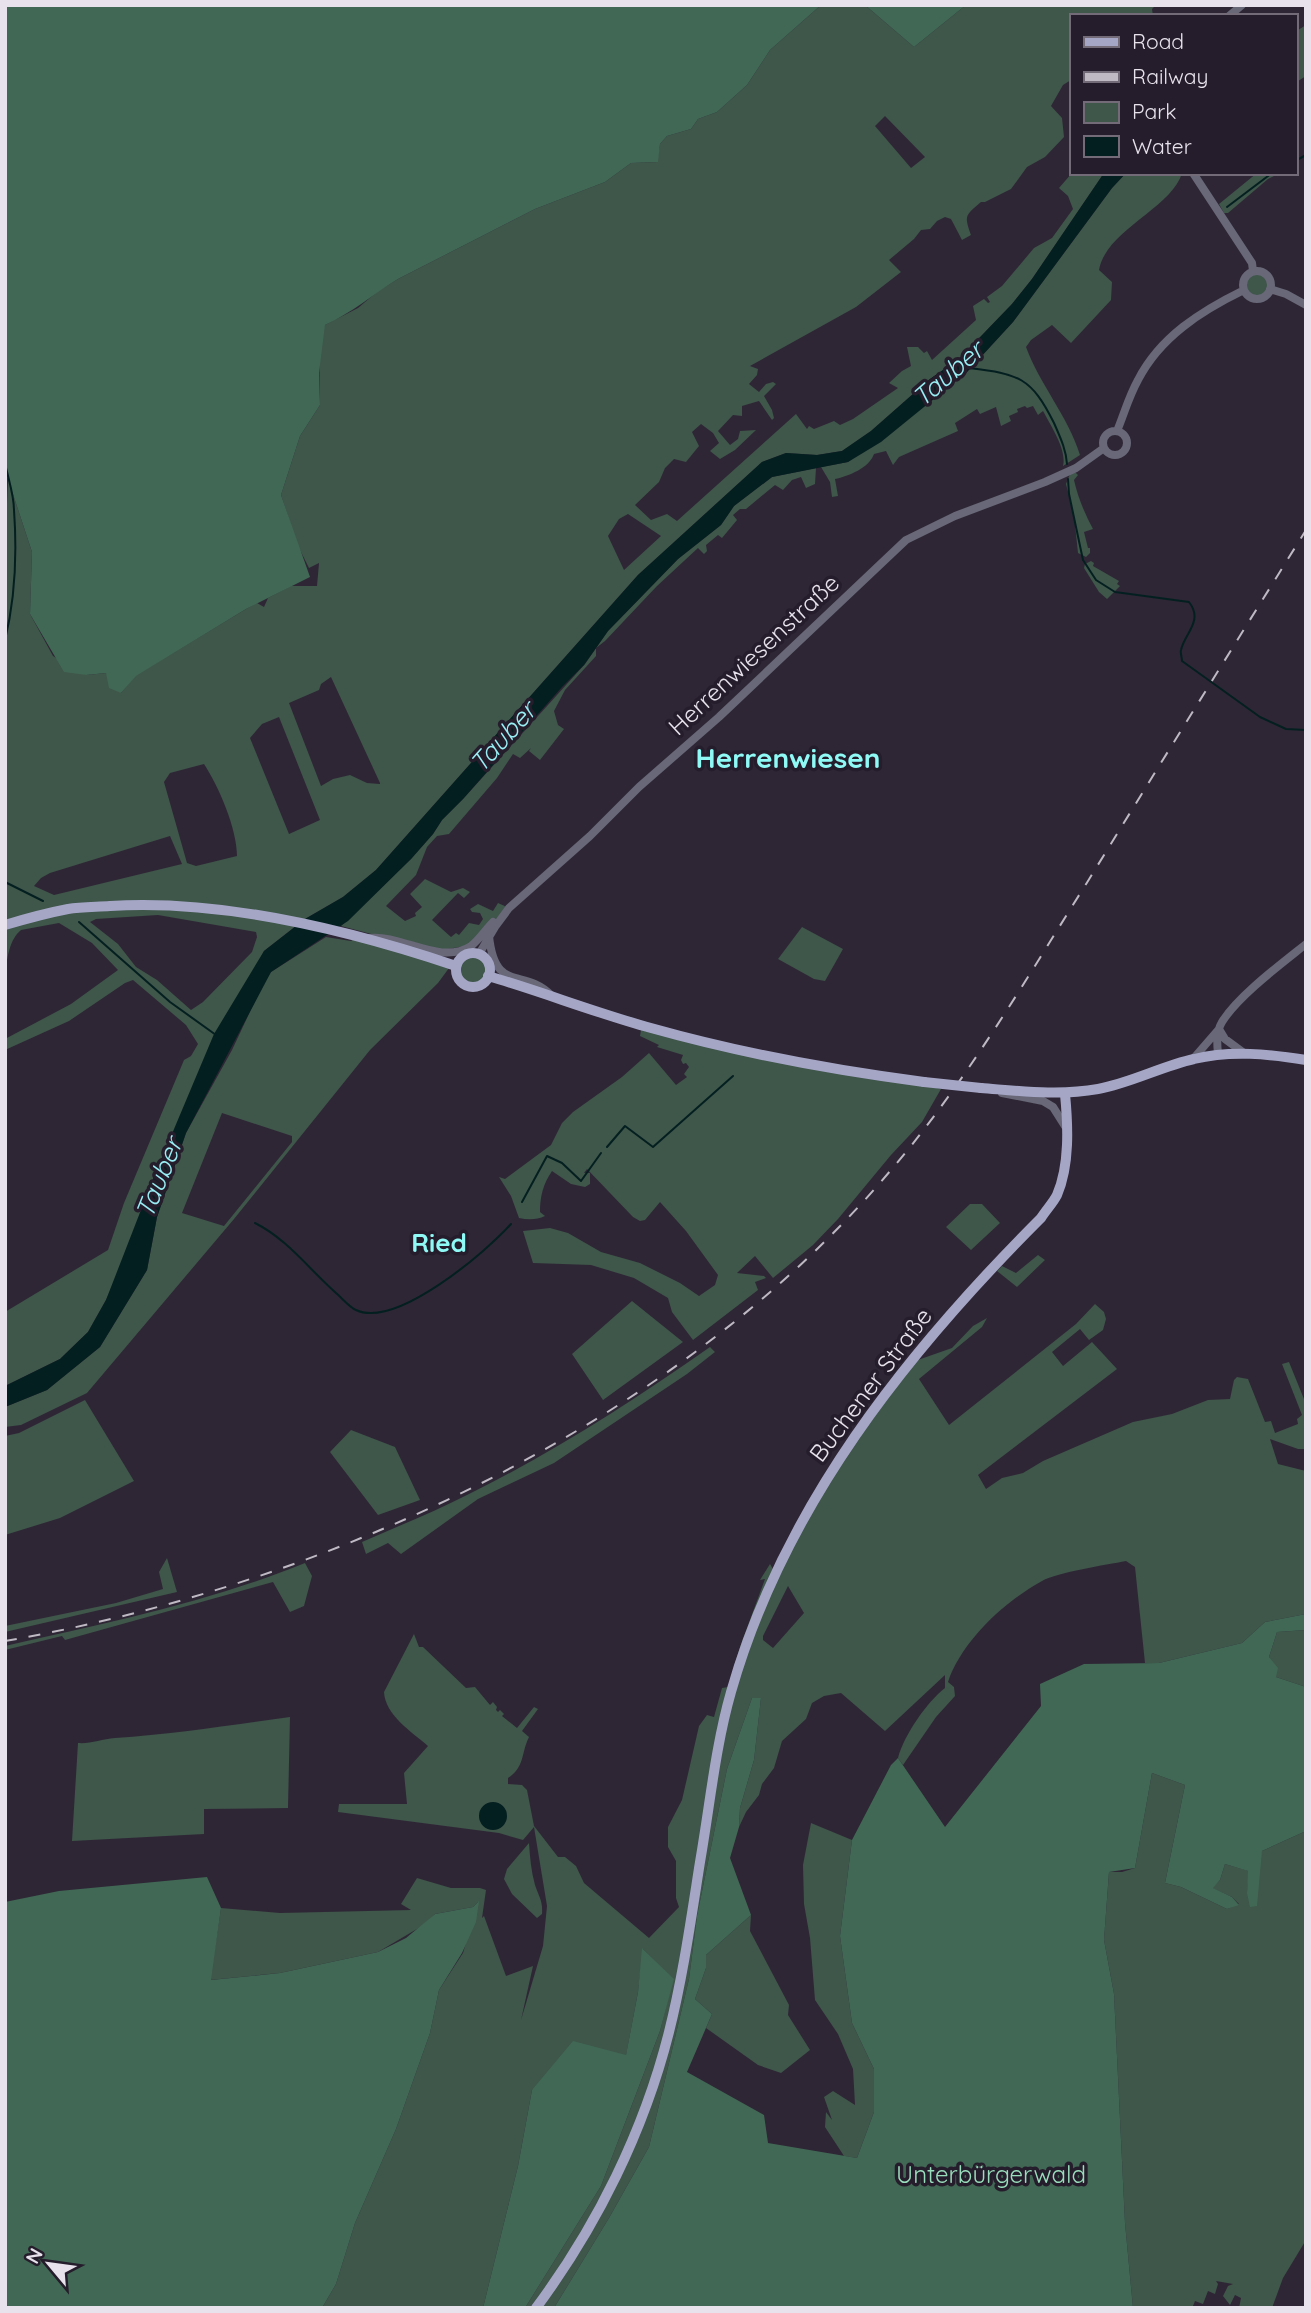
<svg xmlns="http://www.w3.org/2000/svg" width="1311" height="2313" font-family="Quicksand,sans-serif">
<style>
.green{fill:#3f564a;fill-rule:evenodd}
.forest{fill:#416855}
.water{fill:#041f20}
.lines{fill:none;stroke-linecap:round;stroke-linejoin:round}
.stream{stroke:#041f20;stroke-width:2}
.minor{stroke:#686878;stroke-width:8}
.major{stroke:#a5a6c6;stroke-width:10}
.rail{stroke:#bfb9c4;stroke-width:2;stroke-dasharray:12 12;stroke-linecap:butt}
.major-bridge{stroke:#a5a6c6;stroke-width:10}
.labels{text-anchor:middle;stroke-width:7;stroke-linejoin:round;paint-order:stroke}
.street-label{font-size:24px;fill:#e7e2ec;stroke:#251d2b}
.park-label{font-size:24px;fill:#99debc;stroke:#251d2b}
.water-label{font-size:26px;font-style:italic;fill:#98eef4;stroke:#251d2b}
.neighbourhood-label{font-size:26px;font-weight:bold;fill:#8ef9f5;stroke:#251d2b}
.quarter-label{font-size:28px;font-weight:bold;fill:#8ef9f5;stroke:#251d2b}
</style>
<rect width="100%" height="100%" fill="#2e2635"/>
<path class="green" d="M821,5H865L914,47L966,5H1156L1152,9L1153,16H1071V85V80L1063,85L1051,106L1062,118L1064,137L1045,157L1027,167L1011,189L985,202H981C965,216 964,215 971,235L962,240L951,219L945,217L937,221L930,229L921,230L914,239L889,260L901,272L856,307L750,366L758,369L757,375L749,384L759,392L766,384L773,382L776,384L764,396L772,410L774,418L772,420L759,401L742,406V416L733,415L718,431L730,445L738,439L740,431L756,430L735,450L720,459L710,451L719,443L713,433L701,424L692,432L699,446L686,462L674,459L665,468L659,482L635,505L651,520L667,514L677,521L796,414L807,429L809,426L814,429L834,421L840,425L853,419L898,388L889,383L902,371L911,366L907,347H918L924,353L927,351L932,360L976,320L973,306L984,299L988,303L990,302L987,297L1002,286L1034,248L1052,238L1073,209L1068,196L1059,188L1072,173H1104L1032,279L1012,304L959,359L930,379L871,431L842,451L817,455L786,453L762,462L638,575L376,870L343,897L305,919L264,951L106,1300L88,1332L60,1359L5,1386V1312L108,1250L124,1203L184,1060L191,1056L198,1044L186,1025L133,980L125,983L69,1021L5,1050V1039L71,1004L118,970L92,943L59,923L21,930C9,940 8,957 5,971V551L8,479L5,468V453L8,479L32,552L30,614L53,656L86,675L106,673L121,693L135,676L246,609L257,603L264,607L268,598L291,586H317L319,563L309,568L298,546L281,495L300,436L320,405L319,338L325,325L358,308L378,291L398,279L535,209L605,182L631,163L657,162L660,144L667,136L691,129L698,119L717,112L747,85L770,50ZM885,116L925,157L911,168L875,126ZM628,514L661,536L624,570L608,536L619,519ZM331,677L380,783V784L367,783L350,775L333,779L321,786L289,703L319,690L321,684ZM279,717L320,820L289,834L250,738L262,724ZM204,764C219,787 237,829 237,856L196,866L187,863L164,782L170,773ZM170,836L182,864L54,895L34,886L41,878L50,873ZM158,915L256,932L257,937L252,952L203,1002L191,1010L157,980L136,967L118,944L90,922L96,919Z
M1306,25V76L1295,83V32Z
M1126,173H1182C1172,208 1106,230 1099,270L1112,282L1111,300L1071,343L1052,325L1031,340L1026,347C1040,385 1068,416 1080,455L1063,466C1067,450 1051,426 1043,411L1038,415L1033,406L1027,408L1025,406L1017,409L1018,412L1009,416L1011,421L1001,426L996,407L980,414L977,409L955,423L958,431L899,457L893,465L886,451L874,454C869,468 849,476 835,479L838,496L832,497L830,482L821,467L848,462L967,372L1013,322L1112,188Z
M1257,173H1280L1268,179L1228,213H1224L1219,204Z
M1243 285a14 14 0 1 1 28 0a14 14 0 1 1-28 0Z
M816,468L815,484L806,488L801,477L792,480L783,490L775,485L746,509H740L733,515L737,520L722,538L718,535L706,545L707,551L704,554L698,548L657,586L605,641L596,648V656L565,690L554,711L558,725L564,729L540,760L529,751L531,748L520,758L513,754L497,778L449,834L437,836L427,847L416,875L386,906L405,921L416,916L415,913L422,907L410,894L425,879L451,892L463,888L470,892L464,898L458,893L432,920L451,937L456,933L459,935L469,923L479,925L483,919L480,913L472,912L470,909L478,904L493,911L498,903L509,908L493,922L471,945L436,951L341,926L411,859L433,834L442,820L463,799L585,664L608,631L678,559L721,525L734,506L772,477Z
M1072,469L1078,475L1074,480C1078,498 1085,514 1093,529L1084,532L1088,548H1090V553L1086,557L1078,553L1074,515L1066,484Z
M1091,561L1094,563L1093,566L1119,581L1117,584L1120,586L1107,599L1099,592L1084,568L1085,564Z
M802,927L843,949L825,981L814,979L778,959Z
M358,936L452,964L438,983L370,1050L234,1219L87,1393L21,1425L5,1427V1407L47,1390L100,1347L147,1270L157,1217L186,1133L232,1050L263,984L271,972L326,937L351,941ZM222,1113L292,1136V1142L224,1226L182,1213Z
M456 970a17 17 0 1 1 34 0a17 17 0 1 1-34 0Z
M651,1028L941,1089L922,1122L891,1155L838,1219L813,1245L773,1278L755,1256L737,1273L764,1276L766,1278L755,1282L758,1290L693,1340L672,1312L668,1298L634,1278L591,1265L533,1263L523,1231L550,1228L568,1233L601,1252L640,1263L680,1283L699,1296L715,1285L718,1275L686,1231L660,1202L645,1220L640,1221L633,1217L587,1169L584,1173H590V1184L585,1187L571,1184L552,1171C543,1184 540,1197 540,1212L545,1216C537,1220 528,1220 519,1218L511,1196L499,1177L505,1179L551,1145L562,1123L573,1112L622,1077L649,1053L676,1085L687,1077L684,1074L689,1067L686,1063L683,1064L681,1060L683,1055L657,1047L659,1045L640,1036L641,1030Z
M970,1204H982L1000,1223L971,1250L946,1227Z
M1038,1255L1045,1260L1017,1287L997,1271L1002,1266L1016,1273Z
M632,1301L683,1342L603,1400L572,1354Z
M1095,1304L1104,1312L1106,1319L1103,1330L1089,1340L1080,1329L1052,1352L1063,1366L1092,1342L1117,1369L978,1475L986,1489L1002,1478L1023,1473L1043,1461L1133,1422L1172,1414L1208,1400L1230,1399L1234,1380L1237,1377L1248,1379L1265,1422L1271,1421L1275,1433L1298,1424L1297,1419L1302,1415L1282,1364L1289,1362L1306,1404V1449H1298L1270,1439L1278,1464L1306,1471V1614L1265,1622L1242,1643L1159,1663H1145L1135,1567L1126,1561C1106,1565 1058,1572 1042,1581C1004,1602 962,1641 948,1682L954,1687L955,1696L936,1717L903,1765L898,1758C904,1735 927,1702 945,1688V1675L885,1731L841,1693L824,1696L812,1703L806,1719L782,1741L774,1768L762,1784L759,1795L746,1812L739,1827L740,1808L754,1760L761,1698H752L727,1769L697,1916L689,1979L649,2147L609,2218L554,2308H525L601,2186L660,2031L673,1979L643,1949L638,1992L626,2056L532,2090L518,2166L483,2308H322L336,2284L355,2223L396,2129L430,2033L439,1990L463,1953L478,1902L473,1907L435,1914L422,1926L378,1952L280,1973L210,1980L221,1908L280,1913L411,1910L401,1904L417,1878L451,1888H480L486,1890L482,1918L484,1916L506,1976L533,1966L521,2020L543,1946L547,1906L534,1827L523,1840L499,1833L338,1812L339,1804H407L404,1773L428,1746C412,1732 385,1715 384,1692L414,1634L419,1647H423L466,1688L475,1687L490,1705L493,1702L497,1707L496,1710L498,1712L500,1710L504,1714L502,1716L517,1728L534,1707L538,1709L522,1731L529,1737C521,1753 525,1767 508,1778V1784L522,1785L527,1790L534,1826L558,1857H565L576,1866L584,1883L649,1938L679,1907L676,1898V1861L668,1847V1827L682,1800L699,1726L707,1715L714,1717L722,1688L728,1687L740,1647L765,1579L760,1580L770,1564L774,1571L808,1508L915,1361L952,1348L973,1326L987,1318L982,1327L919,1379L949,1425L1076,1324ZM788,1586L804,1613L773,1648L763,1640V1636Z
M710,1347L715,1352L687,1374L554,1463L478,1499L401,1554L388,1543L366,1554L362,1542C398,1526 434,1512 469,1494C554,1452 633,1401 710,1347Z
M85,1400L134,1481L60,1518L5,1535V1436L19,1433Z
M351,1430L395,1447L420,1500L378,1515L330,1452Z
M167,1558L177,1592L5,1632V1626L116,1603L163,1589L159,1572Z
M305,1563L312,1576L304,1606L290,1612L273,1582L65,1640L62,1636L5,1650V1646C106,1623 209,1602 305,1563Z
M1306,1630V1687L1276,1677L1269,1657L1277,1632Z
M290,1717L288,1808L204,1809V1834L72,1841L78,1743C90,1744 102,1739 115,1738C174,1734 232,1725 290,1717Z
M1152,1773L1185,1785L1165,1883L1181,1887L1227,1909L1239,1904L1232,1897L1212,1888L1220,1880L1225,1864L1249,1871L1247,1893L1262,1851L1306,1831V2240L1283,2278L1272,2308H1239L1241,2298L1235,2295L1230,2305L1223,2296L1228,2286L1233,2284L1216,2281L1218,2284L1215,2294L1208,2291L1203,2304L1195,2301L1193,2306L1196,2308H1133L1125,2223L1114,1994L1104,1940L1109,1872H1122L1135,1868Z
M811,1823L852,1840L840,1936L852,2023L874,2069V2112L857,2158L844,2156L825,2127L826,2112L832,2120L824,2097L833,2091L855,2105L853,2069L838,2034L815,2000L810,1938L804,1904L803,1865Z
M529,1843C530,1857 531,1871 535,1885C539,1897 543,1901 542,1914L537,1918L512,1894L504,1879L507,1869Z
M751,1915L750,1931L789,2005L788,2015L810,2050L781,2073L758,2065L706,2028L712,2014L695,1999L706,1968V1955Z"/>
<path class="forest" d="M5,5H821L770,50L747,85L717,112L698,119L691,129L667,136L660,144L658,162L631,163L605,182L535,209L398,279C373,294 352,313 325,325L319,373L320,405L300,436L281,495L310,577L246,609L136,676L121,693L109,688L106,673L86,675L64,672L30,614L32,552L8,479L5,453Z
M865,5H966L914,47Z
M1306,1614V1630L1277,1632L1269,1657L1278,1668L1276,1677L1306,1687V1831L1262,1851L1257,1906L1250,1907L1247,1893L1248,1871L1225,1864L1220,1880L1213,1888L1232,1897L1239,1905L1227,1909L1181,1887L1165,1883L1185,1785L1152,1773L1135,1868L1109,1872L1104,1940L1114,1994L1125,2223L1133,2308H554L609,2218L649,2147L689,1979L697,1916L727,1769L752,1698H761L754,1760L740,1808L739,1827L730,1858L751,1915L706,1955V1968L695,1999L712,2014L687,2072L764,2115L768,2143L857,2158L874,2112V2069L852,2023L840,1936L852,1840L891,1765L898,1758L945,1827L1041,1706L1040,1684L1084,1664L1159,1663L1242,1643L1265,1622Z
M207,1877L221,1908L211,1980L280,1973L378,1952L406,1938L435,1914L473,1907L479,1901L476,1922L462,1953L439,1990L430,2033L396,2129L355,2223L336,2284L322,2308H5V1902L59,1891Z
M642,1948L674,1979L660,2031L601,2186L525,2308H483L518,2166L532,2090L573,2041L626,2055L638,1992Z"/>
<path class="water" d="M1104,173H1126L1112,188L1013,322L967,372L881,442L848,462L772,477L734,506L721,525L678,559L608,631L584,665L562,687L463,799L442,820L433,834L411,859L348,921L271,972L186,1133L157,1217L147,1270L100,1347L47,1390L5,1407V1386L60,1359L88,1332L106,1300L153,1179L214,1034L264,951L305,919L343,897L376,870L638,575L762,462L786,453L817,455L842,451L871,431L930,379L959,359L1012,304L1032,279Z
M479 1816a14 14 0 1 1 28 0a14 14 0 1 1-28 0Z"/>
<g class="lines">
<path class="stream" d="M1295,161L1306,155
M1227,207L1272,173
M969,368C1019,374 1031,377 1054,423C1060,437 1066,449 1067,464
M5,463C8,478 14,495 14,510C17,552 15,599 5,640
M1068,479L1069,494L1083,560L1096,580L1115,592L1189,602C1204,621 1184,634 1181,650C1180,653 1182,657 1182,661L1260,717L1286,729L1306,730
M5,882L43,901
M79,922L170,1002L216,1035
M607,1147L625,1126L653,1147L733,1076
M522,1202L547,1156L562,1163L581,1181L601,1153
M255,1223C287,1239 309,1269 336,1293C342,1298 349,1307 356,1310C396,1329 486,1252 511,1224"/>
<path class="minor" d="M1229,16L1242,5
M1193,173L1252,263L1253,271
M1243 285a14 14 0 1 1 28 0a14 14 0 1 1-28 0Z
M1270,289L1286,294L1306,305
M1117,431C1124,414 1129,396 1138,380C1160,337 1201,311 1244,290
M1103 443a12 12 0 1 1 24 0a12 12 0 1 1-24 0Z
M489,936C495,994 523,967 551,995
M369,938C402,934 440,966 471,946C479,940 486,929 493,922
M479,954L495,927L509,908L590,836L639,787L719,717L906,540L955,516L1045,482L1076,468L1104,448
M1219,1029L1225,1039L1244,1053
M1218,1054C1217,1044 1216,1032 1222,1022C1238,996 1281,964 1306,944
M1193,1059L1219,1029
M1002,1093L1043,1101L1053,1107L1065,1126"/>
<path class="major" d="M5,925C25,919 47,913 68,909C81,907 96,907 110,906C224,899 349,930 456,966
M456 970a17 17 0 1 1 34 0a17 17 0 1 1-34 0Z
M488,976C543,992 596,1013 651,1028C740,1053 832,1070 924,1082
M981,1088C1020,1091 1059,1096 1098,1089C1131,1083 1162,1066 1194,1059C1231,1050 1269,1054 1306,1060
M536,2308C597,2226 644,2131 669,2032C683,1976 691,1919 700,1862C710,1805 715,1748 731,1692C784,1506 906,1353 1041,1218C1046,1210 1053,1203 1057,1195C1070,1165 1068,1125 1065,1094"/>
<path class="rail" d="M5,1641C327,1585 678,1423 891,1170C967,1081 1026,979 1088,881C1160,764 1233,647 1306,530"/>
<path class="major-bridge" d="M924,1082L981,1088"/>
</g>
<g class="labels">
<g class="street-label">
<text transform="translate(754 655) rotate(-43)" y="8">Herrenwiesenstraße</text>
<text transform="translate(871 1385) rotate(-53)" y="8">Buchener Straße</text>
</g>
<g class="park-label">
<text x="991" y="2183">Unterbürgerwald</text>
</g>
<g class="water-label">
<text transform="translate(948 374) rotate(-41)" y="9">Tauber</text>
<text transform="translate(503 737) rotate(-48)" y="9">Tauber</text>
<text transform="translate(159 1178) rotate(-68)" y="9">Tauber</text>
</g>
<g class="neighbourhood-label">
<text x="439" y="1252">Ried</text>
</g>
<g class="quarter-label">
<text x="788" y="768">Herrenwiesen</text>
</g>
</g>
<rect width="1311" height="2313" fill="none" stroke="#e7e2ec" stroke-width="14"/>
<rect x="1070" y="14" width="228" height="161" fill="#251d2b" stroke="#736c78" stroke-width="2"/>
<rect x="1084" y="37" width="35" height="10" fill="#a5a6c6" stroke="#736c78" stroke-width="2"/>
<text x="1132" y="49" font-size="21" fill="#e7e2ec">Road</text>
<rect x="1084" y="72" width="35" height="10" fill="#bfb9c4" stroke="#736c78" stroke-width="2"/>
<text x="1132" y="84" font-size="21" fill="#e7e2ec">Railway</text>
<rect x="1084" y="102" width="35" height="21" fill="#3f564a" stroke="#736c78" stroke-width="2"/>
<text x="1132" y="119" font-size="21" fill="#e7e2ec">Park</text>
<rect x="1084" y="136" width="35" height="21" fill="#041f20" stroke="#736c78" stroke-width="2"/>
<text x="1132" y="154" font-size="21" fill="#e7e2ec">Water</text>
<g transform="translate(49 2264) rotate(299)" stroke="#251d2b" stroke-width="5" paint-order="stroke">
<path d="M0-5L12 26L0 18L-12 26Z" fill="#e7e2ec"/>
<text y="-10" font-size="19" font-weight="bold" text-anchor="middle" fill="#e7e2ec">N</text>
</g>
</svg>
